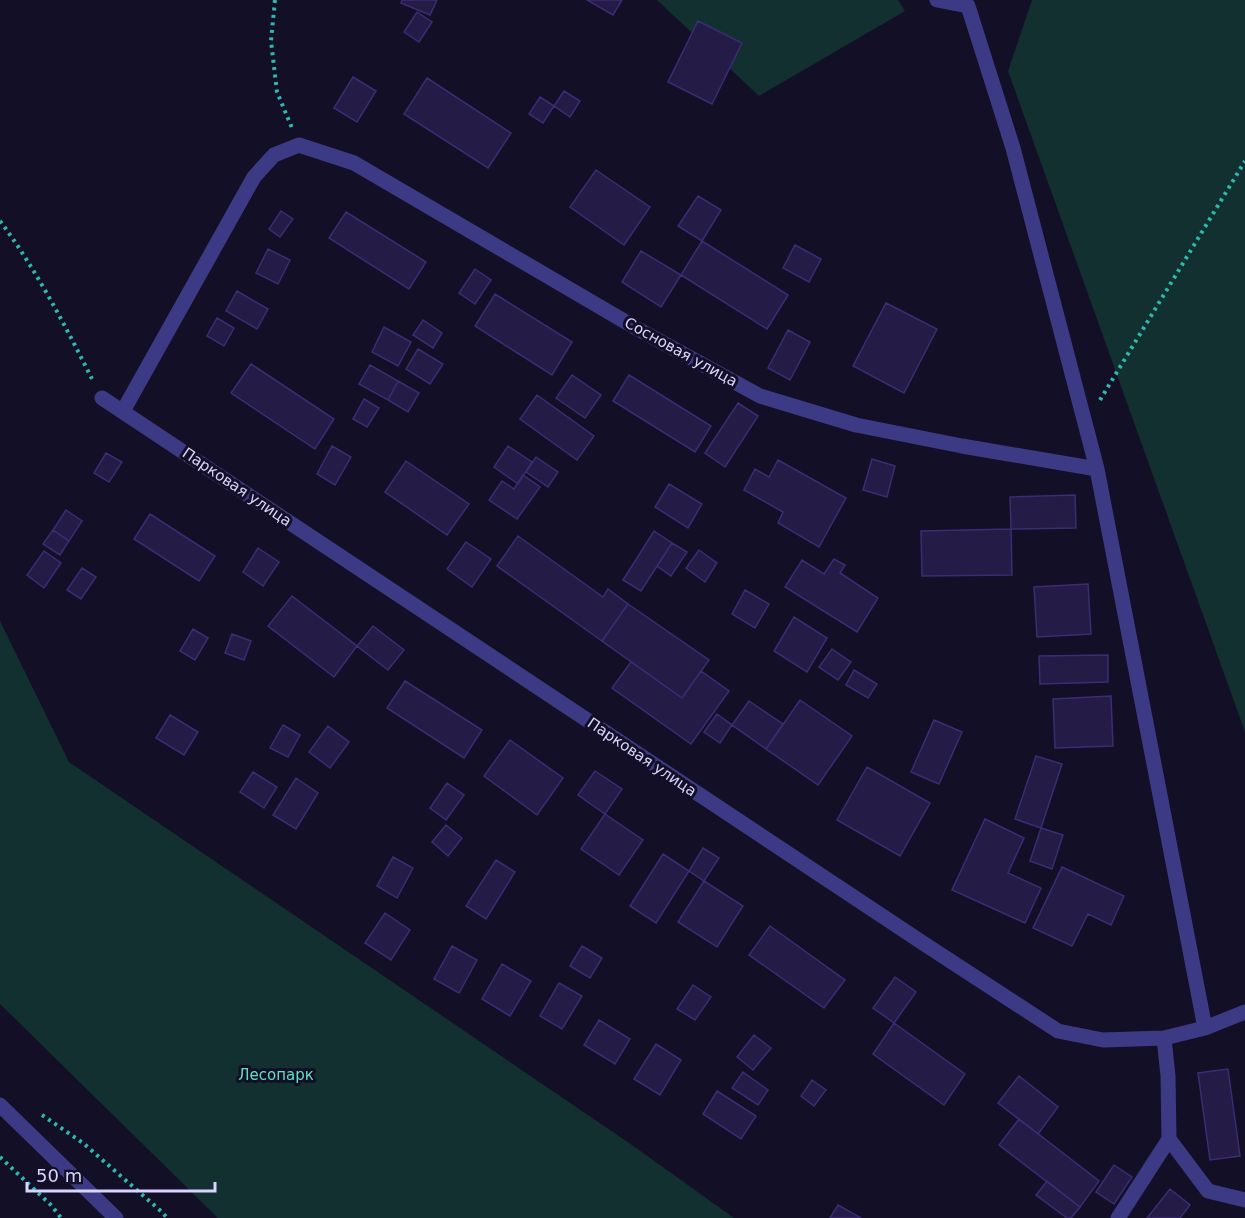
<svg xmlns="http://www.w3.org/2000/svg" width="1245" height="1218" font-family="'DejaVu Sans',sans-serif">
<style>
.green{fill:#12302f}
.building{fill:#241b47;stroke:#3b2d73;stroke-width:1.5}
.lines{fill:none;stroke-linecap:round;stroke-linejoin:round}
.path{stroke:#2fb8b0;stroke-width:4;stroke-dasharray:3 4.5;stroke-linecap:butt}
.minor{stroke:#3d3a85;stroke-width:15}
.labels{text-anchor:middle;stroke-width:6;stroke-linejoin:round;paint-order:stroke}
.street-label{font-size:15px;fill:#d9d4ff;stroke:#130f26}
.park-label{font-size:15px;fill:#5fe0c0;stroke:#130f26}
</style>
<rect width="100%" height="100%" fill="#130f26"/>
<path class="green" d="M657,0H898L905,11L759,96Z
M1032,0H1245V732L1008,71Z
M0,621L69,762L632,1145L734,1218H218L0,1004Z"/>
<path class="building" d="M402,0H437L430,15L401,3Z
M587,0H622L613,15Z
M417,12L432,22L419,42L404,32Z
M698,21L742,43L712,104L668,82Z
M353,77L376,91L357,122L334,108Z
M427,78L511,133L488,168L404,114Z
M564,91L580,101L570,117L554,106Z
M540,97L554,106L543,123L529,114Z
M596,170L650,207L624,245L570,207Z
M698,196L721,210L702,241L678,226Z
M281,211L293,219L280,237L269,229Z
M346,212L426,262L409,289L329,238Z
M702,241L788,295L767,329L681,275Z
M795,245L821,259L809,282L783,268Z
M268,249L290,260L278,284L256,273Z
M641,251L681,275L661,307L622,282Z
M475,269L491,280L475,304L459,293Z
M237,291L268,309L257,329L226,311Z
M495,294L572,342L552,375L475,326Z
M886,303L937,329L904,393L853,366Z
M217,318L234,328L224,346L207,336Z
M423,320L442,333L433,348L413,335Z
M384,327L411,342L398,366L372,352Z
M788,330L810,342L790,380L768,368Z
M418,349L443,364L430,384L406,369Z
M251,364L334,419L315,449L231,393Z
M370,365L398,381L388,400L359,384Z
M572,375L601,395L585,418L556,398Z
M629,375L711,426L695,452L613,401Z
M398,381L419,393L408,412L388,400Z
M537,395L594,436L577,460L520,419Z
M364,399L379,408L367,427L353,419Z
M738,403L758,416L725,467L705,453Z
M332,446L351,457L335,485L317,474Z
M508,446L532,462L518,484L494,467Z
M106,453L122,462L109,482L94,473Z
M536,457L558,472L548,487L526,472Z
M872,459L895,466L887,497L863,490Z
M778,460L846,498L819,547L778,523L783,512L744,490L755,469L769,477Z
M406,461L469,504L447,535L385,492Z
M523,475L540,487L517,519L489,500L502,481L514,489Z
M669,484L702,504L688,528L655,507Z
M1075,495L1076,528L1011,529L1010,497Z
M66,510L82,521L69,541L53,530Z
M150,514L215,556L199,581L134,539Z
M1011,529L1012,575L922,576L921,531Z
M53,530L69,541L60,555L43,544Z
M654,531L672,543L641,591L623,580Z
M518,536L603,597L608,589L628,604L602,641L497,566Z
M466,542L491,559L472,587L447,569Z
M672,543L687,552L671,576L657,566Z
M258,548L279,562L263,586L243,572Z
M699,550L717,563L705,582L686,568Z
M44,551L61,563L44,588L27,575Z
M834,559L845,565L840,573L878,598L857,632L785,587L802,560L824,574Z
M82,568L96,577L81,599L67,590Z
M1088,584L1091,634L1037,637L1034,587Z
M745,590L769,604L755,628L732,614Z
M292,596L357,646L334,677L268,626Z
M628,604L709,660L682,698L602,641Z
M794,617L827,638L807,672L774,651Z
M373,626L404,650L388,670L357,646Z
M193,629L208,638L195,660L180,651Z
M232,634L251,641L244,660L225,653Z
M832,649L851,662L838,680L819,667Z
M1108,655V682L1040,684L1039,656Z
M631,662L682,698L701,671L729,691L691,744L612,688Z
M854,670L877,684L868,698L846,685Z
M405,681L482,730L464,758L387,708Z
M1111,696L1113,746L1055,748L1053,699Z
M800,700L852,736L818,785L766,749Z
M749,701L783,724L766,749L732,725Z
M717,714L732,725L720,743L704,732Z
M170,715L198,732L184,755L156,738Z
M934,720L962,732L939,784L911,772Z
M283,725L300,735L288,757L270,748Z
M328,726L349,742L330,768L309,752Z
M510,740L563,778L537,815L484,776Z
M1036,756L1062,764L1041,828L1015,819Z
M867,767L930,803L900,856L837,820Z
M595,771L622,789L605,814L578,795Z
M253,772L277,787L264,808L240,792Z
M296,778L318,793L296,829L273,815Z
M447,783L464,795L446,820L430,808Z
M605,814L643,840L619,875L581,849Z
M985,819L1024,838L1008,873L1041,888L1025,923L952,890Z
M446,825L462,838L448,856L432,842Z
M1041,828L1063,835L1052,869L1030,861Z
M703,848L719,858L704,881L689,871Z
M663,854L689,871L656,923L630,906Z
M393,857L413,868L397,898L377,886Z
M496,860L515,872L486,919L466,906Z
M1062,867L1124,896L1111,925L1088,914L1072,946L1033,928Z
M704,881L743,906L717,947L678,922Z
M385,913L410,930L391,960L365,943Z
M770,926L845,980L824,1008L749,955Z
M452,946L477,960L459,993L434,979Z
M582,946L602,958L590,978L570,966Z
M502,964L531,981L510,1016L482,999Z
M895,977L916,992L894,1023L873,1008Z
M559,983L582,996L562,1029L540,1016Z
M693,985L711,997L695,1020L677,1009Z
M599,1020L630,1039L615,1064L584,1045Z
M894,1023L965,1074L944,1105L873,1054Z
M754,1035L771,1048L753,1070L737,1057Z
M656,1044L681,1060L660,1095L634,1079Z
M1228,1069L1240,1156L1210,1160L1198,1073Z
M743,1072L768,1090L758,1105L732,1088Z
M1019,1076L1058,1107L1038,1134L998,1103Z
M812,1080L826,1090L814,1106L801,1096Z
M717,1091L756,1116L741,1139L703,1114Z
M1019,1119L1099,1181L1080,1207L999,1145Z
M1114,1165L1132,1177L1114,1204L1096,1192Z
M1047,1181L1080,1207L1071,1218H1067L1036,1195Z
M1170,1189L1190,1205L1180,1218H1147Z
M838,1205L861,1218H830Z"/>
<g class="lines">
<path class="path" d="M275,0L271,41L277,92L292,128
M0,221C36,269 66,327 93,381
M1100,400L1245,161
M42,1115L83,1143L162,1212L167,1218
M0,1157L52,1206L61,1218"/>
<path class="minor" d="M937,0L968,6L1013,148L1097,469L1205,1028L1245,1012
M102,398L929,947L1058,1031L1103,1040L1164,1038L1205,1028
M123,411L254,177L274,155L299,145L354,163L636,328L760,396L856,425L962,446L1097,469
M1164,1038L1168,1076L1169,1139L1208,1191L1245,1200
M0,1105L116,1218
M1118,1218L1169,1139"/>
</g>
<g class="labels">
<g class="street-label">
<text transform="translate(681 352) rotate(29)" y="5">Сосновая улица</text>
<text transform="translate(237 487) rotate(34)" y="5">Парковая улица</text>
<text transform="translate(642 757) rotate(34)" y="5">Парковая улица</text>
</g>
<g class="park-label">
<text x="276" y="1080">Лесопарк</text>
</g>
</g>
<path d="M27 1182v9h188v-9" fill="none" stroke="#d9d4ff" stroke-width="3"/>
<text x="36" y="1182" font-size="18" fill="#d9d4ff" stroke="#130f26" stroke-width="4.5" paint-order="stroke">50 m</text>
</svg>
